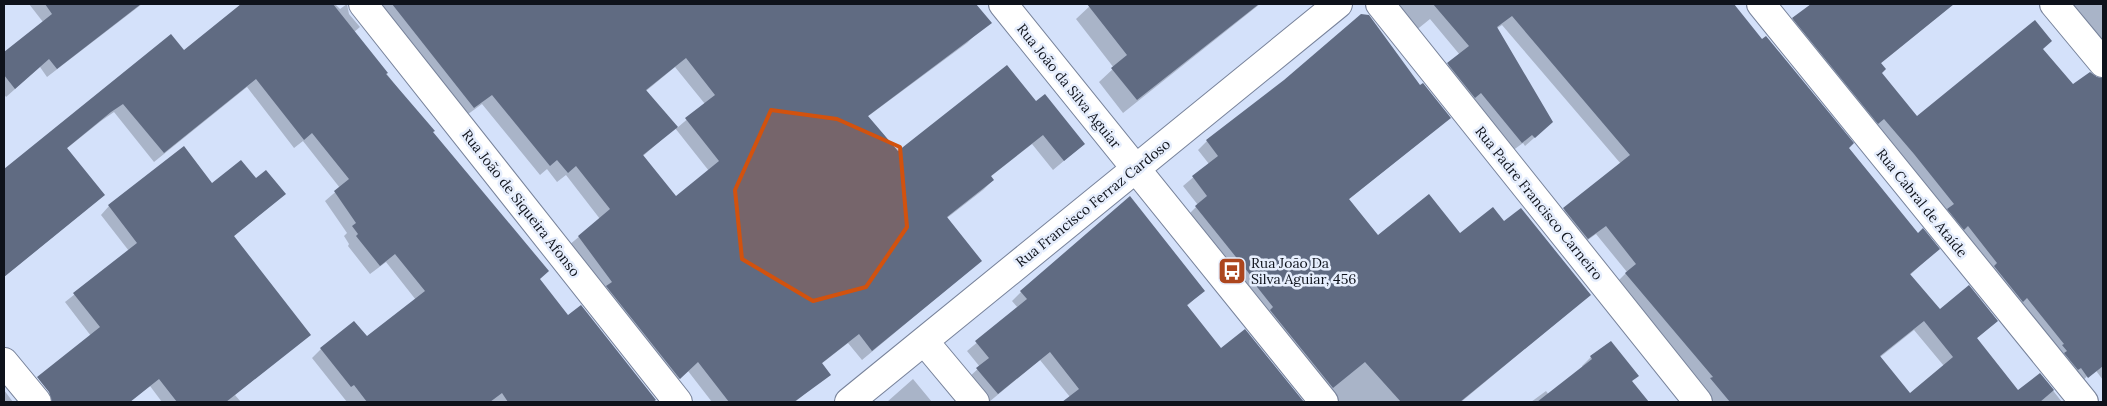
<svg xmlns="http://www.w3.org/2000/svg" width="2107" height="406" font-family="Lora,serif">
<style>
.shadow{fill:#0003;fill-rule:evenodd}
.building{fill:#606b82;fill-rule:evenodd}
.lines{fill:none;stroke-linecap:round;stroke-linejoin:round}
.minor-casing{stroke:#77829a;stroke-width:30}
.minor{stroke:#fff;stroke-width:28}
.marked{fill:#d2520e;fill-opacity:0.2;stroke:#d2520e;stroke-width:4;stroke-linejoin:round}
.labels{text-anchor:middle;stroke-width:5;stroke-linejoin:round;paint-order:stroke}
.street-label{font-size:14px;fill:#0e121b;stroke:#e6eefd}
.poi-label{font-size:14px;fill:#0e121b;stroke:#e6eefd;text-anchor:start}
</style>
<rect width="100%" height="100%" fill="#d4e1fa"/>
<path class="shadow" d="M29,4H142L47,77L40,67L6,97L4,94V53L43,22Z
M242,4H335L340,9L347,4L349,14L360,27L354,32L432,132L567,317L655,400L652,402H347L312,358L321,349L367,338L416,300L386,262L370,274L348,246L349,244L344,236L347,233L325,201L340,188L303,141L294,148L247,87L154,162L114,112L101,121L66,149L104,195L4,277V171L171,36L184,52Z
M365,4H680L697,25L724,4H948L977,33L967,43L867,117L898,153L1036,102L1084,144L1053,170L1032,144L990,177L993,180L983,190L947,218L981,261L862,360L848,343L821,364L829,374L795,402H712L688,371L669,388L568,246L600,219L566,175L557,182L547,169L540,175L482,104L464,117ZM675,67L705,104L677,128L646,91ZM675,128L709,171L676,198L643,156Z
M1092,4H1260L1123,113L1099,82L1114,68L1076,19Z
M1391,4H1732L1918,234L1938,249L1910,275L1939,310L1997,321L1976,339L2018,392L2040,374L2062,402H1901L1944,366L1914,330L1879,358L1891,392L1876,402H1701L1695,393L1703,385L1616,283L1627,272L1596,234L1578,247L1555,218L1621,164L1502,25L1496,29L1542,131L1525,146L1523,143L1512,151L1439,73L1460,55L1430,19L1409,36Z
M1812,4H1954L1880,64L1881,73L1917,118L2042,50L2072,86L2103,79V380L2094,368L2076,389L1784,28Z
M2065,4H2103V51Z
M1440,126L1348,200L1377,236L1460,235L1504,223L1590,295L1461,402H1328L1187,216L1198,205L1183,186L1209,164L1198,150L1207,141Z
M256,180L285,194L233,237L309,335L235,395L241,402H162L150,386L130,402H57L39,379L91,336L65,302L129,251L101,215L109,206L212,185Z
M1203,291L1187,306L1221,350L1245,331L1303,402H1064L1070,397L1040,360L989,402L968,378L980,367L967,351L1018,308L1012,301L1021,292Z
M1591,357L1631,382L1648,402H1531L1546,391L1549,395L1583,368L1582,366Z
M913,379L932,402H887L896,394Z
M4,390L13,402H4Z"/>
<path class="building" d="M45,4H141L57,69L49,59L15,89L4,75V52L52,14Z
M241,4H333L388,73L386,74L435,131L433,132L549,271L540,279L568,315L581,305L656,400L653,402H508L502,393L490,402H367L354,385L351,387L320,348L354,321L367,336L425,291L395,254L380,266L356,236L358,234L352,226L356,223L334,191L349,179L312,133L304,140L256,79L164,153L123,104L111,112L67,148L105,195L4,277V169L171,34L184,50Z
M392,4H976L992,23L868,116L898,151L1007,65L1036,101L1045,94L1085,144L1064,161L1043,135L991,176L994,180L947,217L982,261L872,351L859,334L822,363L831,375L794,402H729L698,362L680,379L606,286L612,282L578,236L610,209L576,166L568,173L557,160L550,166L492,95L474,108ZM686,58L715,95L685,118L719,161L676,196L643,155L678,127L646,90Z
M1087,4H1259L1137,100L1111,68L1127,55Z
M1433,4H1734L1762,39L1766,36L1854,143L1849,148L1918,233L1923,228L1940,249L1910,274L1940,309L1969,285L1998,321L1977,338L2018,390L2040,373L2054,390L2040,402H1730L1710,378L1713,377L1625,273L1636,264L1606,226L1588,239L1563,208L1630,155L1512,16L1497,27L1553,122L1535,138L1532,135L1522,143L1481,93L1475,98L1447,63L1469,46ZM1924,321L1953,357L1910,393L1880,356Z
M1811,4H1954L1881,63L1886,69L1882,73L1917,116L2035,20L2052,41L2043,49L2073,84L2090,72L2097,77L2103,78V366L2088,378L2081,368L2078,370L2064,353L2067,351L2062,345L2064,344L2027,298L2023,302L1994,266L1997,263L1968,226L1964,230L1947,209L1954,204L1914,154L1884,119L1878,124L1792,18Z
M1361,14L1369,15L1420,85L1423,83L1451,118L1349,199L1378,235L1429,194L1460,233L1493,207L1504,221L1521,208L1591,295L1460,402H1401L1365,362L1333,388L1270,310L1273,307L1250,278L1252,277L1195,206L1207,196L1192,176L1218,156L1206,140L1284,80Z
M184,146L212,183L241,160L256,178L266,170L286,194L234,236L311,335L226,402H177L159,379L130,402H52L49,392L37,377L100,327L73,293L137,243L108,205Z
M1130,196L1205,291L1187,305L1221,348L1245,329L1304,402H1062L1079,389L1050,352L998,394L976,368L989,358L975,341L1027,299L1020,291Z
M1611,341L1639,376L1632,381L1649,402H1537L1592,359L1590,356Z"/>
<g class="lines">
<defs>
<path id="minor" d="M363,4L678,402
M1003,4L1324,402
M1380,4L1698,402
M1761,4L2084,402
M2054,4L2103,63
M924,341L975,402
M4,362L37,402
M849,402L1338,4"/>
</defs>
<use href="#minor" class="minor-casing"/>
<use href="#minor" class="minor"/>
</g>
<path class="marked" d="M771,110L837,119L900,147L907,227L866,287L813,301L742,259L735,190Z"/>
<defs>
<symbol id="bus-square" viewBox="-11 -11 22 22"><rect x="-9" y="-9" width="18" height="18" rx="4" fill="#ac461e" stroke="#e6eefd"/><path d="M-5-6H5V4H4V6H2V4H-2V6H-4V4H-5ZM-3.5-4V0h7V-4ZM-3.5 1.2v1.5H-2V1.2ZM2 1.2v1.5H3.5V1.2Z" fill="#fff"/></symbol>
</defs>
<g fill-rule="evenodd">
<use href="#bus-square" x="1216" y="255" width="32" height="32"/>
</g>
<g class="labels">
<g class="street-label">
<text transform="translate(1069 86) rotate(51)" y="5">Rua João da Silva Aguiar</text>
<text transform="translate(521 203) rotate(52)" y="5">Rua João de Siqueira Afonso</text>
<text transform="translate(1093 203) rotate(-39)" y="5">Rua Francisco Ferraz Cardoso</text>
<text transform="translate(1539 203) rotate(51)" y="5">Rua Padre Francisco Carneiro</text>
<text transform="translate(1922 203) rotate(51)" y="5">Rua Cabral de Ataíde</text>
</g>
<g class="poi-label">
<text x="1251" y="268">Rua João Da<tspan x="1251" dy="16">Silva Aguiar, 456</tspan></text>
</g>
</g>
<rect width="2107" height="406" fill="none" stroke="#0e121b" stroke-width="10"/>
</svg>
